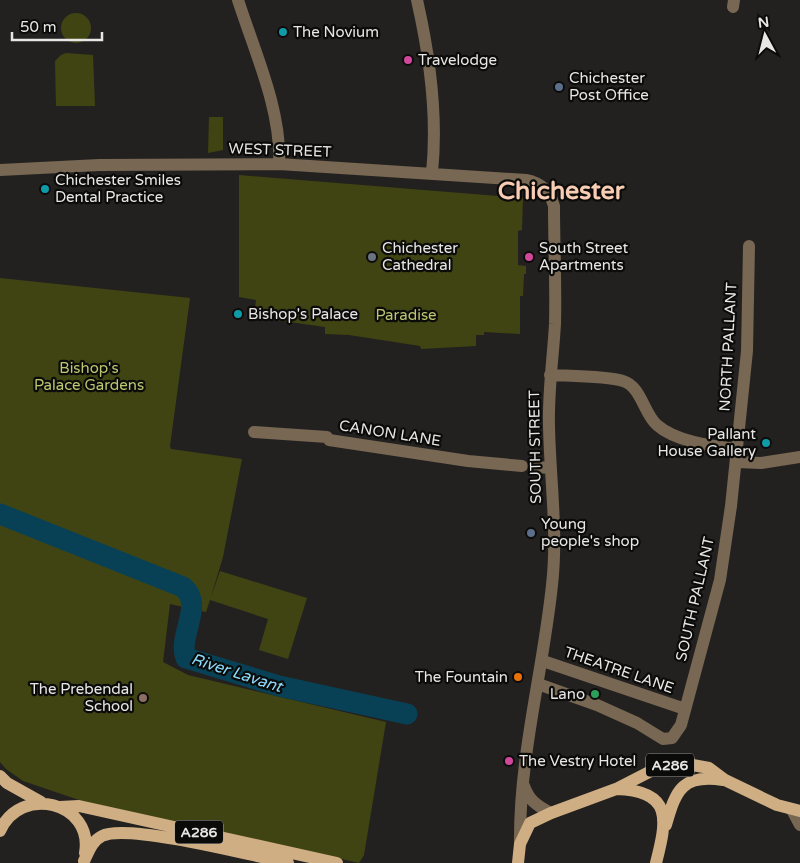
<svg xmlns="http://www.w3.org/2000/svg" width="800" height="863" font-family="'Varela Round',sans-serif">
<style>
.green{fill:#404413}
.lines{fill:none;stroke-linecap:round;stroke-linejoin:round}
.stream{stroke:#084155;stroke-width:4}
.river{stroke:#084155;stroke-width:21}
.minor{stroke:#776753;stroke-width:12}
.major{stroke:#cfae84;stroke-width:12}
.culture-dot{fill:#0f9aa8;stroke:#0b0b0a;stroke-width:2}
.hotel-dot{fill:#d1479c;stroke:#0b0b0a;stroke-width:2}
.service-dot{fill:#5c6f8a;stroke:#0b0b0a;stroke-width:2}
.worship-dot{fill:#6b7280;stroke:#0b0b0a;stroke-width:2}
.food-dot{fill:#e8710a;stroke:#0b0b0a;stroke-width:2}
.leisure-dot{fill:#2e9e5b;stroke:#0b0b0a;stroke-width:2}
.education-dot{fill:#8d6e63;stroke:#0b0b0a;stroke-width:2}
.labels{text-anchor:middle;stroke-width:4.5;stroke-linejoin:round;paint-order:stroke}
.shield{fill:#0b0b0a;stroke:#a6a5a3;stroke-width:1}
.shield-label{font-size:14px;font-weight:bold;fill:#e8e7e5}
.poi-label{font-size:15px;fill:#e8e7e5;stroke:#0b0b0a;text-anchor:start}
.street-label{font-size:15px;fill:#e8e7e5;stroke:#0b0b0a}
.park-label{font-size:15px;fill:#bec670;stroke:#0b0b0a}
.water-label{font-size:16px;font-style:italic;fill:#8cd9fa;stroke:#0b0b0a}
.town-label{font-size:25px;font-weight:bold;fill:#f9cdb4;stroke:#0b0b0a}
</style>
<rect width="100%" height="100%" fill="#23211f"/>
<path class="green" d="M61 28a15 15 0 1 1 30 0a15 15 0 1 1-30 0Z
M66,53L93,55L95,106H56L55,61L61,55Z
M209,117H223V150L208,153Z
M239,175L523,198L522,230L518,231V265L526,266V274H524L523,296H520V334L484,332V335H476V346L421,349L420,346L349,335L325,334V327L254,317L256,300L239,297Z
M0,278L190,298L170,446L171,449L242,459L223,557L210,600L220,571L307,598L288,659L259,650L268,619L210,600L206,612L170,604L163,662L188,675L386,722L364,855L359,863L82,801L23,781L6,769L0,762Z"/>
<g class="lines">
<path class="stream" d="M405,717L407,714"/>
<path class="river" d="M0,514L183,587C205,605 177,636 186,658L279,686L407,714"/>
<path class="minor" d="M238,0C254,50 282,111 279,164
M417,0C430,57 438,115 432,173
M733,7L734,0
M0,170L99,165L279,164L526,180C541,183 550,191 554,206C554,245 556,285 555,324C553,358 548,392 549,426C550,479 558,532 552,585C543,672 519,756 520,844
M550,375C569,376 607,376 623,381C641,386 644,414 657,425C676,442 713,446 737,449
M254,432L327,437L329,440L468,461L522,466
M737,462L761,463L800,457
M535,467L550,468
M543,661L685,709
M538,684L597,705L637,723L663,739L672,738L681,725L720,580L731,506L747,351L749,246
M523,783C528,799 535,805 551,813
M792,810L800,825"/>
<path class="major" d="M0,776L7,783L41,802
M617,789C673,791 667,820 656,863
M60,807L79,806L337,863
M666,825C676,789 683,774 723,780
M0,831C20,784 94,802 85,853
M84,861C89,851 92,841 102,836C127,823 255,856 288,863
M518,863L520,844L530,823L551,813L616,789L661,766L687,764L709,768L725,780L777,805L800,811"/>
</g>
<g class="culture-dot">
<circle cx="283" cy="32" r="5"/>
<circle cx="45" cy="189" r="5"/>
<circle cx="238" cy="314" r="5"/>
<circle cx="766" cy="443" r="5"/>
</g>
<g class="hotel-dot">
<circle cx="408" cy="60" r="5"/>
<circle cx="529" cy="257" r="5"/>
<circle cx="509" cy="761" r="5"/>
</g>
<g class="service-dot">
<circle cx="559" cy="87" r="5"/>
<circle cx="531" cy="533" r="5"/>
</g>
<circle class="worship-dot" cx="372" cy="257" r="5"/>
<circle class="food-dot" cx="518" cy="677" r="5"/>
<circle class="leisure-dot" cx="595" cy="694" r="5"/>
<circle class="education-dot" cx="143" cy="698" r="5"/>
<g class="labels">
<g class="shield">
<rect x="646" y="753.5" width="48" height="23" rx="4"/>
<rect x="175" y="820.5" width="48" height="23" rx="4"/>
</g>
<g class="shield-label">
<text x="670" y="770">A286</text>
<text x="199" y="837">A286</text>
</g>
<g class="poi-label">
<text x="293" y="37">The Novium</text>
<text x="418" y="65">Travelodge</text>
<text x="569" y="83">Chichester<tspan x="569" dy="17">Post Office</tspan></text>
<text x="55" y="185">Chichester Smiles<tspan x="55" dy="17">Dental Practice</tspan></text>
<text x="382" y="253">Chichester<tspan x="382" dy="17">Cathedral</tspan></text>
<text x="539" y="253">South Street<tspan x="539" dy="17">Apartments</tspan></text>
<text x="248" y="319">Bishop's Palace</text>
<text x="756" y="439" text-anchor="end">Pallant<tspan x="756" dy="17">House Gallery</tspan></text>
<text x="541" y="529">Young<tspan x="541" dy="17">people's shop</tspan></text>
<text x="508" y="682" text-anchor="end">The Fountain</text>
<text x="133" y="694" text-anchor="end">The Prebendal<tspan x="133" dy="17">School</tspan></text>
<text x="585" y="699" text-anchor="end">Lano</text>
<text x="519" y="766">The Vestry Hotel</text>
</g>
<g class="street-label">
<text transform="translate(280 150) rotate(2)" y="5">WEST STREET</text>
<text transform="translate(728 347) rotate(-87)" y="5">NORTH PALLANT</text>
<text transform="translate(390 433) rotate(9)" y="5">CANON LANE</text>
<text transform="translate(535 447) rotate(-91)" y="5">SOUTH STREET</text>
<text transform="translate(695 599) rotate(-77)" y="5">SOUTH PALLANT</text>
<text transform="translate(619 670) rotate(19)" y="5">THEATRE LANE</text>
</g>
<g class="park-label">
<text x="406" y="320">Paradise</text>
<text x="89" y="373">Bishop's<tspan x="89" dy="17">Palace Gardens</tspan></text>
</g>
<g class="water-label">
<text transform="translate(237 672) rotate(18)" y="6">River Lavant</text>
</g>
<g class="town-label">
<text x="561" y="199">Chichester</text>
</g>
</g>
<g transform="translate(765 35) rotate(353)" stroke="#0b0b0a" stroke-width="4" paint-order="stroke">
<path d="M0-4L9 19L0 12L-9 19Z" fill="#e8e7e5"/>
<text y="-8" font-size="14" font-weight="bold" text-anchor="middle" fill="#e8e7e5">N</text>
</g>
<path d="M12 32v8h90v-8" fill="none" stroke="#e8e7e5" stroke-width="2.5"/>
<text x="20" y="32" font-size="15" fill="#e8e7e5" stroke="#0b0b0a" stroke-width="4" paint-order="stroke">50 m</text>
</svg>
